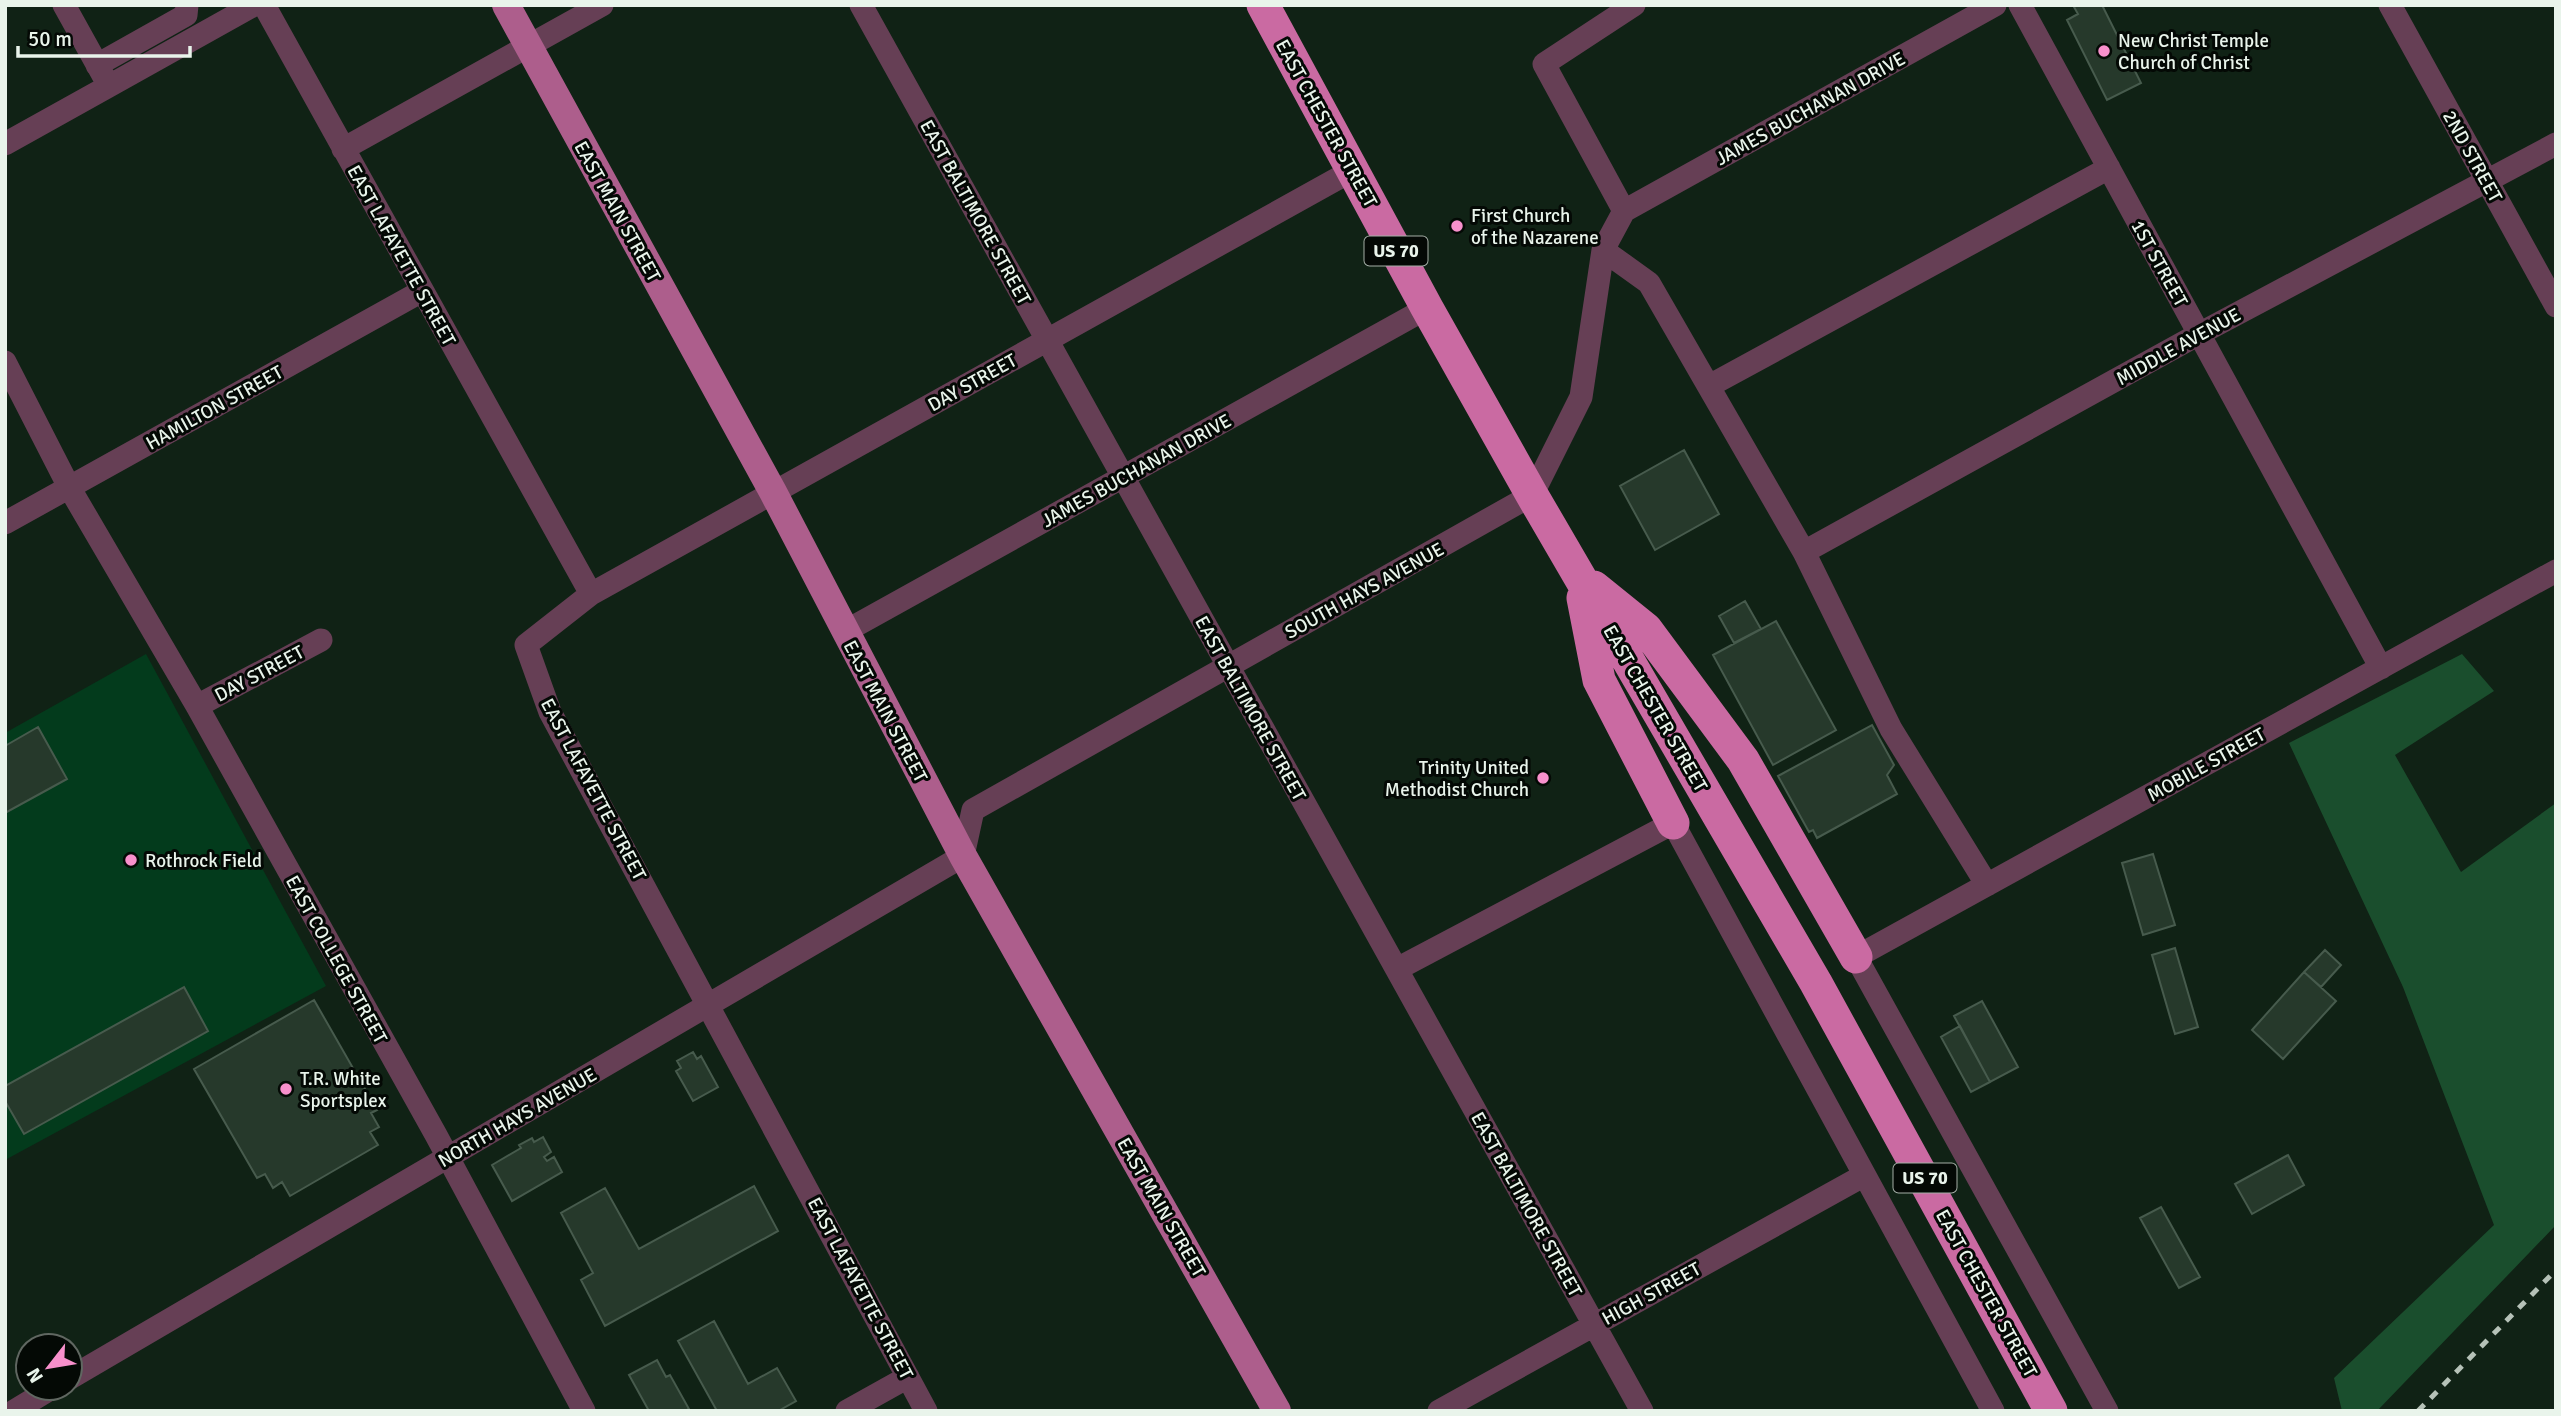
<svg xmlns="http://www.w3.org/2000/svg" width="2561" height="1416" font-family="Signika,sans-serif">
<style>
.green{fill:#033b1c}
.forest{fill:#1a4e2d}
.building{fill:#26392b;stroke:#475b4d;stroke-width:2}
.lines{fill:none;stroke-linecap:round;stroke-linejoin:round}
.minor{stroke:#663f55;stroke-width:23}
.major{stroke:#ad5e8c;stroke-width:28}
.highway{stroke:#ca6aa2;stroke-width:33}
.rail{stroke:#b6c2b8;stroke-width:5;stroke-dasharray:9 9;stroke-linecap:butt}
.poi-dot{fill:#f890cc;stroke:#040905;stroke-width:2.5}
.labels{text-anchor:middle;stroke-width:6;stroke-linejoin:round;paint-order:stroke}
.shield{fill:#040905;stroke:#a4aea6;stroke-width:2}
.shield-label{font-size:18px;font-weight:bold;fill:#e9f4eb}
.poi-label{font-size:19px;fill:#e9f4eb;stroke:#040905;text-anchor:start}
.street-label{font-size:19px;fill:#e9f4eb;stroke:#040905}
</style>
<rect width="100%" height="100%" fill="#102215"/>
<path class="green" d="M146,654L326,986L5,1160V733Z"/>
<path class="forest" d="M2462,654L2494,691L2395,755L2461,872L2556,803V1225L2377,1411H2342L2334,1378L2494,1225L2403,987L2289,743Z"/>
<path class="building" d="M2078,5H2102L2141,83L2107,100L2067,20L2078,14L2074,7Z
M1684,450L1719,514L1655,550L1620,486Z
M1745,601L1761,629L1734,643L1719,616Z
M1776,621L1836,730L1773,765L1713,655Z
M1872,725L1894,765L1887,775L1897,794L1817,838L1813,830L1809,832L1778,776Z
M38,727L67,779L5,813V746Z
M2153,854L2175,925L2143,935L2122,863Z
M2175,948L2198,1027L2175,1034L2152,955Z
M2325,950L2341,965L2321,987L2304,972Z
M2304,972L2336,1001L2283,1059L2252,1030Z
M184,987L208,1031L24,1134L5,1101V1086Z
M314,1000L377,1110L371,1113L379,1127L370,1132L378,1145L290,1196L282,1182L273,1188L265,1174L257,1178L194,1069Z
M1982,1001L2018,1067L1990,1082L1954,1016Z
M1960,1026L1990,1082L1971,1092L1941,1037Z
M693,1052L697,1059L701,1056L718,1087L693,1101L676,1071L681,1068L677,1061Z
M543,1137L551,1152L544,1157L547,1161L554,1157L562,1172L512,1201L492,1165L521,1148L519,1145L532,1138L534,1142Z
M2288,1155L2304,1185L2252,1214L2235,1184Z
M754,1186L778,1231L605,1326L581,1280L593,1273L561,1213L605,1188L639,1249Z
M2161,1207L2200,1277L2179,1288L2140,1218Z
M714,1321L748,1384L777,1368L796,1401L778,1411H717L678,1341Z
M657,1360L666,1377L670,1375L689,1409L685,1411H649L629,1375Z"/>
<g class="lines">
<path class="minor" d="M64,5L109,86L254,5
M264,5L591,594
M861,5L1642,1411
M2020,5L2381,668
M2390,5L2556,306
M97,65L186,15L187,5
M5,144L109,86
M343,149L602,5
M1624,211L1995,5
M1624,211L1544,64L1634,5
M1603,250L1649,283L1804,552L1891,729L1987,885
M5,362L69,487L197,706L436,1135L584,1411
M1709,386L2109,168
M5,523L422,291
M1804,552L2199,334L2556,144
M844,632L1427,308
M197,706L321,640
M1397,969L1673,823L1993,1411
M70,1378L963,856L973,810L1532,495L1581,397L1603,250L1624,211
M14,1411L52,1388
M847,1411L908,1377
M926,1411L550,712L526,645L591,594L1353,170
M1439,1411L1863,1176
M2107,1411L1856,957L2556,571"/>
<path class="major" d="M506,5L773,492L963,856L1277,1411"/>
<path class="highway" d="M1263,5L1427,308L1532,495L1816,983L2051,1411
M1594,587L1646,629L1743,760L1856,957
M1583,598L1599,680L1673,823"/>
<path class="rail" d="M2418,1411L2556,1270"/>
</g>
<g class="poi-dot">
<circle cx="2104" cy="51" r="7"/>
<circle cx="1457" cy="226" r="7"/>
<circle cx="1543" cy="778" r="7"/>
<circle cx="131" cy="860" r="7"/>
<circle cx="286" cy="1089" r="7"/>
</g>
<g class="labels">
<g class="shield">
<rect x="1364.5" y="236.5" width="63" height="29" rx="5"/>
<rect x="1893.5" y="1163.5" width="63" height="29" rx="5"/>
</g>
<g class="shield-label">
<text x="1396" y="257">US 70</text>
<text x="1925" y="1184">US 70</text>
</g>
<g class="poi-label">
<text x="2118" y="47">New Christ Temple<tspan x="2118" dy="22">Church of Christ</tspan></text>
<text x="1471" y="222">First Church<tspan x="1471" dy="22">of the Nazarene</tspan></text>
<text x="1529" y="774" text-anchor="end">Trinity United<tspan x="1529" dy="22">Methodist Church</tspan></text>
<text x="145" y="867">Rothrock Field</text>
<text x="300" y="1085">T.R. White<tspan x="300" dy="22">Sportsplex</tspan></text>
</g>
<g class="street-label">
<text transform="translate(1810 108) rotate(-29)" y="7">JAMES BUCHANAN DRIVE</text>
<text transform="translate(1327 123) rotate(61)" y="7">EAST CHESTER STREET</text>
<text transform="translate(2473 156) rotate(61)" y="7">2ND STREET</text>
<text transform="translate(618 211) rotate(61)" y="7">EAST MAIN STREET</text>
<text transform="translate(976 212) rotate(61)" y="7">EAST BALTIMORE STREET</text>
<text transform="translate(402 255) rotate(61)" y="7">EAST LAFAYETTE STREET</text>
<text transform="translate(2160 263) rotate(61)" y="7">1ST STREET</text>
<text transform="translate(2178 346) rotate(-29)" y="7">MIDDLE AVENUE</text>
<text transform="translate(972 382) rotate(-29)" y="7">DAY STREET</text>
<text transform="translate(214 407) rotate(-29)" y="7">HAMILTON STREET</text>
<text transform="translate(1136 470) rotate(-29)" y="7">JAMES BUCHANAN DRIVE</text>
<text transform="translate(1364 590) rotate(-29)" y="7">SOUTH HAYS AVENUE</text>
<text transform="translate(259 673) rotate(-28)" y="7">DAY STREET</text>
<text transform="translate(1251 708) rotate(61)" y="7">EAST BALTIMORE STREET</text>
<text transform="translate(1656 708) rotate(60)" y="7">EAST CHESTER STREET</text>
<text transform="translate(886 711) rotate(62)" y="7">EAST MAIN STREET</text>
<text transform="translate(2206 764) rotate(-29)" y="7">MOBILE STREET</text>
<text transform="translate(594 789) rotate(62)" y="7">EAST LAFAYETTE STREET</text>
<text transform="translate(337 959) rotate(61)" y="7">EAST COLLEGE STREET</text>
<text transform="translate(517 1117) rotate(-30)" y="7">NORTH HAYS AVENUE</text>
<text transform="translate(1527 1204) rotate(61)" y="7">EAST BALTIMORE STREET</text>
<text transform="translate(1162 1207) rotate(60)" y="7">EAST MAIN STREET</text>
<text transform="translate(861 1288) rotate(62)" y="7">EAST LAFAYETTE STREET</text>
<text transform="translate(1651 1293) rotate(-29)" y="7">HIGH STREET</text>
<text transform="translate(1987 1293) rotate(61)" y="7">EAST CHESTER STREET</text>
</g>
</g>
<rect width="2561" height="1416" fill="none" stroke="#e9f4eb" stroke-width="14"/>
<g transform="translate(49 1367) rotate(239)"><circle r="33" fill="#040905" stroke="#606761" stroke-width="2"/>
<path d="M0-5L12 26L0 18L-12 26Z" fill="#f890cc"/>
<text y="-10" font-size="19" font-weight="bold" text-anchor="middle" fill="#e9f4eb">N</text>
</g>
<path d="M18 46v10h172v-10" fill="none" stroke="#e9f4eb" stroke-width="3.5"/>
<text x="28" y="46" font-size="21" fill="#e9f4eb" stroke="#040905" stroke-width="5" paint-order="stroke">50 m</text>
</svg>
